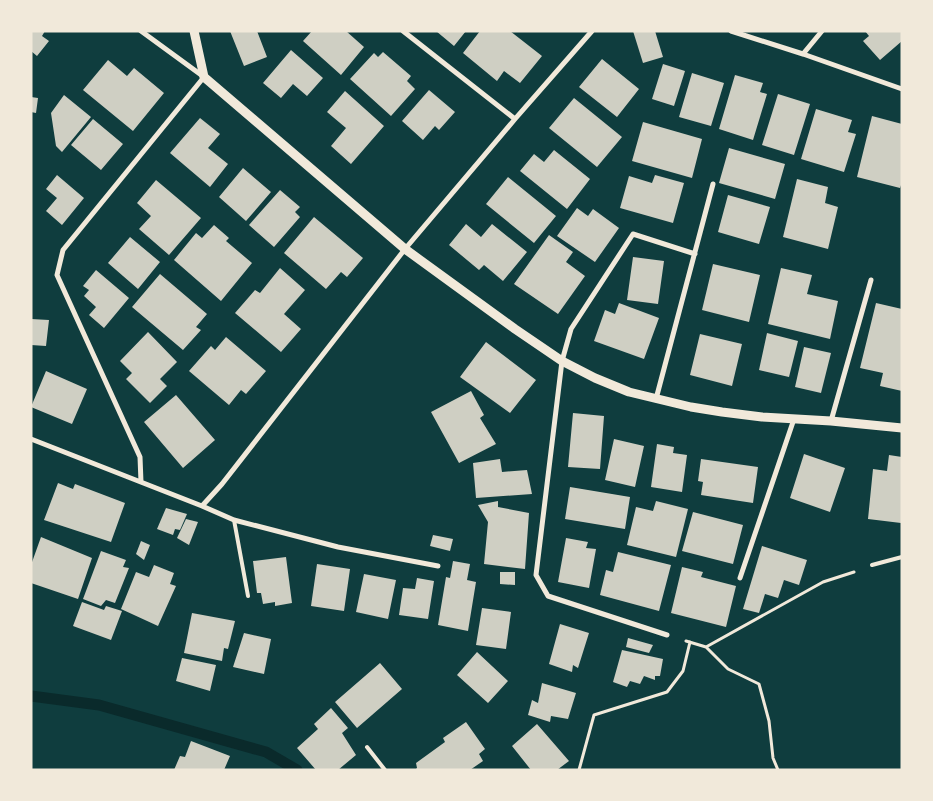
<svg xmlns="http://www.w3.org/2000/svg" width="933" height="801" font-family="Montserrat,sans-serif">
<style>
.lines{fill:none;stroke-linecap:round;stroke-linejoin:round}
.stream{stroke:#0a2a2b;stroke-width:11}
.building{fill:#cfcfc3}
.path{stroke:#f1e9da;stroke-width:3}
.service{stroke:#f1e9da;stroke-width:4}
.minor{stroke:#f1e9da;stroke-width:5}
.tertiary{stroke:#f1e9da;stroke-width:9}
</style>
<rect width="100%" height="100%" fill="#0f3d3e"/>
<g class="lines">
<path class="stream" d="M31,696L99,705L266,752L297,770"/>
</g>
<path class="building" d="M31,31H45L42,36L49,41L37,56L31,51Z
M230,31H257L267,57L244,66Z
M312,31H346L364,47L341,75L303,41Z
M436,31H466L454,46Z
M480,31H510L542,56L520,83L504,71L497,81L463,53Z
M633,31H655L663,57L643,63Z
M865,31H902V41L880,60L863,41L869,36Z
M291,50L323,78L307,96L293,84L281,98L263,83Z
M383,52L411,76L407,81L415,89L391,116L350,79L374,53L378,57Z
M602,59L639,89L617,117L579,87Z
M108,60L127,76L134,68L164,93L133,131L83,90Z
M663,64L685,71L674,106L652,99Z
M692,73L724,83L711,126L679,117Z
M735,75L763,83L760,92L767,94L753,140L719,129Z
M429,90L455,112L439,130L435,126L423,140L402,121Z
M345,91L384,126L351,164L331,146L346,128L327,112Z
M778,94L810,104L794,155L762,145Z
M64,95L91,117L62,152L56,146L51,113Z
M31,97L38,98L36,113L31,112Z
M574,98L622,137L597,167L549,128Z
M816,109L852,120L848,132L856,134L844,172L801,159Z
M872,116L902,124V182L900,188L857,177Z
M200,118L220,134L208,148L228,164L210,187L170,153Z
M93,119L123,144L101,170L71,145Z
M643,122L702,139L692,178L632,161Z
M729,148L785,164L775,199L719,183Z
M554,150L590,179L567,209L520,171L534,154L544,162Z
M243,168L271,192L246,221L219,197Z
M57,175L84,198L62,225L46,211L57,198L46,189Z
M655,175L684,183L673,223L620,208L629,176L652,183Z
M508,177L556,216L534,243L486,204Z
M797,179L828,187L825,203L838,207L828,249L783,237Z
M156,180L201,218L169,255L139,229L151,216L137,203Z
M280,190L300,207L295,212L300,217L274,247L249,225Z
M728,195L770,207L759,244L718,232Z
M577,208L588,216L593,209L619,228L595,262L557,236Z
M314,217L363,258L347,277L341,272L326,289L284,253Z
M466,224L481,237L492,224L527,252L503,281L484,265L479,270L449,245Z
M214,225L229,238L226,241L252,263L221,301L174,260L196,233L202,238Z
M549,235L573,252L566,262L585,276L558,314L514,284Z
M130,237L160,262L138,289L108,263Z
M633,257L664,261L658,304L627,300Z
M713,264L760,275L749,322L702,310Z
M280,268L305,290L284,314L301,329L281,352L235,313L255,290L260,293Z
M781,268L812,275L807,294L838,301L830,339L768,324Z
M96,270L129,298L104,328L89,315L96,307L84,296L89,290L83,286Z
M160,274L207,314L196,327L201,330L183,350L132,307Z
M619,303L659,318L644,359L594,341L605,310L615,314Z
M876,303L902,309V391L880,386L883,373L860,368Z
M31,319L49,320L46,346L31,345Z
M148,332L177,362L160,379L167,386L150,403L126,379L132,373L120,361Z
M767,333L798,341L789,377L759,370Z
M700,334L742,344L732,386L690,375Z
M226,337L266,371L246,394L241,390L229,405L189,371L211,346L215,350Z
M486,342L536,380L510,413L460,377Z
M804,347L831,353L821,393L795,387Z
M46,371L87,389L72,424L31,407Z
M471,391L484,415L480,418L496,444L459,463L431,412Z
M176,395L215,440L183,468L144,422Z
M573,413L604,416L600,469L568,467Z
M614,439L644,446L635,487L605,480Z
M657,444L674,447L673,453L687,455L682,492L651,487Z
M804,454L845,468L830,512L790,498Z
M889,455L902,457L901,523L868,519L873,469L887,471Z
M500,459L502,472L527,470L532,494L476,498L473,463Z
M701,459L758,467L753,503L701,495L703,482L698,481Z
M58,483L73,489L75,484L125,503L111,542L44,520Z
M570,487L630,497L625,529L565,519Z
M498,501V507L529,513L525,569L484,564L488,522L478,505Z
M656,501L688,509L676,557L627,545L636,507L653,511Z
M166,508L187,514L180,530L175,529L173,535L157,529Z
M693,512L743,525L733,564L682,551Z
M186,519L198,522L189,545L177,538Z
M433,535L453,539L450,551L430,546Z
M41,537L92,558L78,599L31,583V565Z
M566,538L588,542L586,548L596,549L589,588L558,582Z
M141,541L150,545L144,560L136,554Z
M762,546L807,560L799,585L784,580L778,598L765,594L759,613L743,609Z
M101,551L126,560L123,567L129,568L115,603L106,600L101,606L83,599Z
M618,552L671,565L659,611L600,595L606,570L613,572Z
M286,557L292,603L275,606V602L263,604L261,593H257L253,561Z
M453,561L470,564L467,580L476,582L468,631L438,625L446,577L450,578Z
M317,564L350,569L344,611L311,606Z
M154,565L174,573L170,584L176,586L158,626L121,609L136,572L149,577Z
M682,567L703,572L701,577L736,586L726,627L671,613Z
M500,572H515V585L500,584Z
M364,574L396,580L388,619L356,612Z
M417,578L434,581L428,619L399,615L403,588L415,589Z
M82,602L104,610L106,606L122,611L111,640L73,626Z
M482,608L511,612L506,649L476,645Z
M192,613L235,621L228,649L224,648L222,661L184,653Z
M560,624L589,633L578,668L573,665L572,672L549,664Z
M244,633L271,639L264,674L233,667Z
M628,638L653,645L649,653L626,647Z
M622,650L663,659L660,676H655V680L644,676L640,684L630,681L627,687L613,682Z
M477,652L508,681L488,703L457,675Z
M182,658L216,665L210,691L176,681Z
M380,663L402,689L357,728L335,702Z
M542,683L576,693L568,719L551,716L550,722L528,715L532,700L538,703Z
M331,708L348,728L342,733L356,755L338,770H316L297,748L318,729L314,724Z
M466,722L485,749L479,754L483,761L470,770H415L417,768L416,763L445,742L443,738Z
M537,724L569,761L557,770H531L512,746Z
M191,741L230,756L224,770H174L180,756L185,757Z"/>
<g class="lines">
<path class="path" d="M686,641L706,647L728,669L759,684L769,721L773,758L778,770
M706,647L823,582L854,572
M579,770L594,715L667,692L683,671L690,642"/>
<path class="service" d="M234,520L248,596
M872,565L902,557
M367,747L385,770"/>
<path class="minor" d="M403,31L515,119
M731,31L803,54L902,89
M803,54L822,31
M656,399L713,184
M831,421L871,280
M31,439L202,506L234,520L338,547L438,566
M141,482L140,457L57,275L63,250L204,77L141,31
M202,506L222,484L405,249L515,119L592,31
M740,578L794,419
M667,635L548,596L536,575L562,361L571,329L633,234L695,254"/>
<path class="tertiary" d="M194,31L204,77L405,249L515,329L562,361L595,378L629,392L691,407L722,412L762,417L831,421L902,428"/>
</g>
<rect width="933" height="801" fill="none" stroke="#f1e9da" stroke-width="65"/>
</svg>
